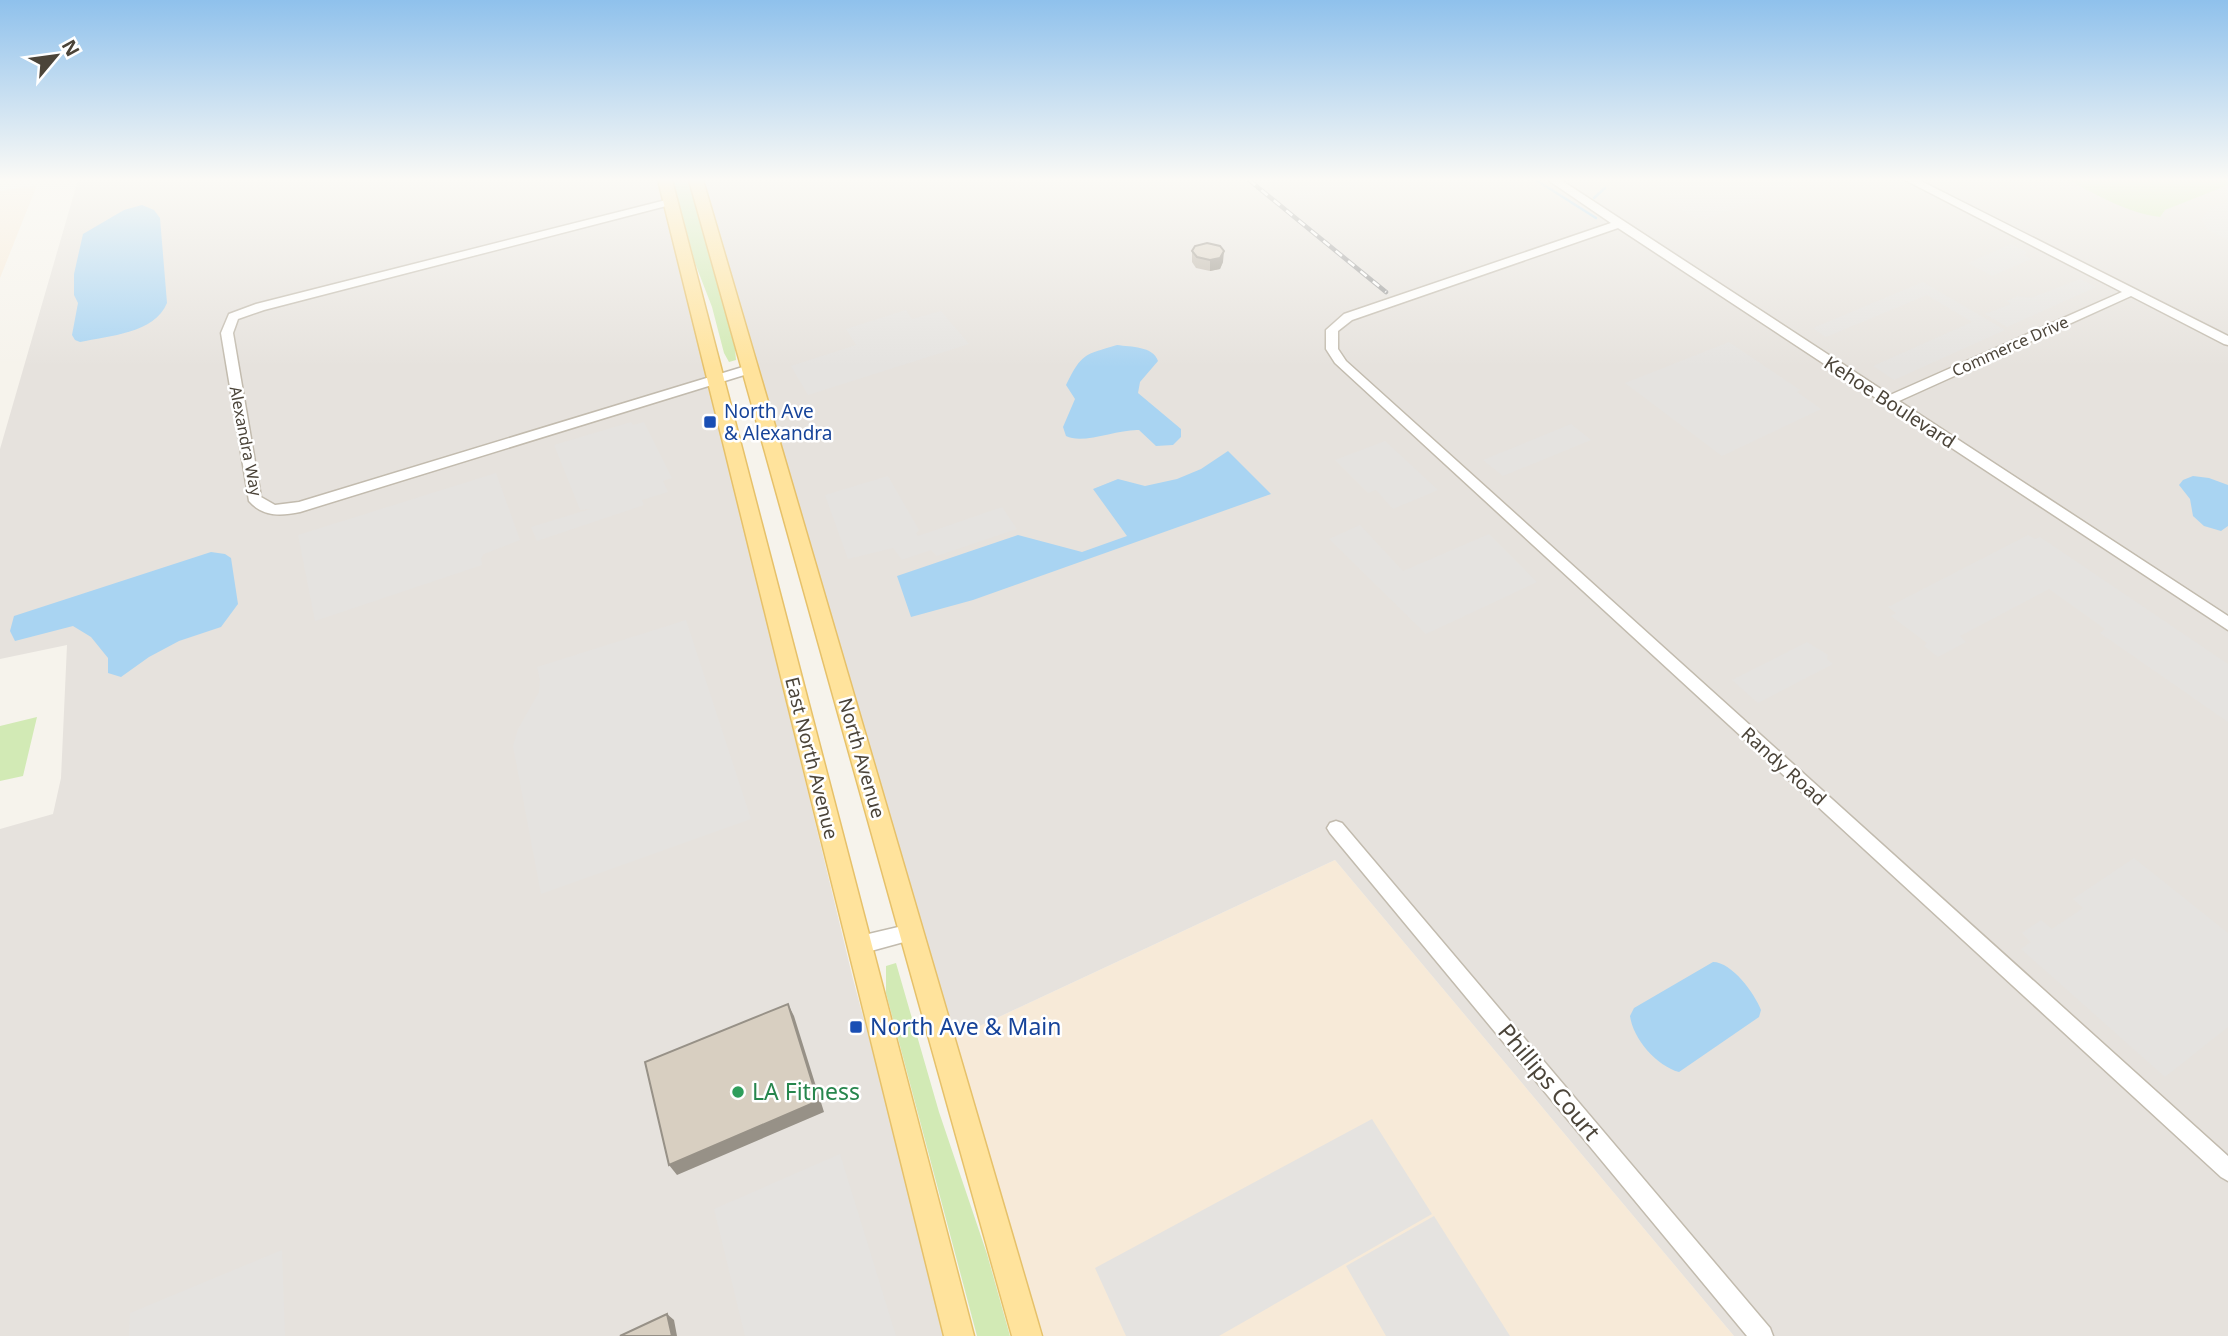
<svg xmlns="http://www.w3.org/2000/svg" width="2228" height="1336" font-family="'Noto Sans',sans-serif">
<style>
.commercial{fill:#f7ead8}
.industrial{fill:#e6e2dd}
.green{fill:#d2eab5}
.parking{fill:#e5e3e0}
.water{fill:#a9d4f2}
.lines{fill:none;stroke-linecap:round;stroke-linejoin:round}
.stream{stroke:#a9d4f2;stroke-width:2.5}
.minor-casing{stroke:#c2bbae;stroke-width:3}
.major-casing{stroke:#e6c16a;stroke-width:3}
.minor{fill:#fff;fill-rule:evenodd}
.major{fill:#ffe39c;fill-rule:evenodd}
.rail-casing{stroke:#9a9a9a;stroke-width:4.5}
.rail{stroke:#fff;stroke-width:2.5;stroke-dasharray:8;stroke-linecap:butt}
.wall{fill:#bab2a6}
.shaded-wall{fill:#979187}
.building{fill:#d8cfc1;stroke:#979187;stroke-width:2}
.transit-dot{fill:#1a4fb4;stroke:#fff;stroke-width:2.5}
.leisure-dot{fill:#2e9e5b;stroke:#fff;stroke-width:2.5}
.labels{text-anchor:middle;stroke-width:5;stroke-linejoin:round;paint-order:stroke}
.far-street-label{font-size:16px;fill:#4b4439;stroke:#fff}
.street-label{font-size:19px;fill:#4b4439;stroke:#fff}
.transit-label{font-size:19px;fill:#164399;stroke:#fff;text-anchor:start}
.near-transit-label{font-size:23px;fill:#164399;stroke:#fff;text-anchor:start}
.near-street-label{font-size:23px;fill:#4b4439;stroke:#fff}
.near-leisure-label{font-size:23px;fill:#27864d;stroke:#fff;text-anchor:start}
</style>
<rect width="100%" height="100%" fill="#f6f3ec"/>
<path class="commercial" d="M37,185L0,278V191Z
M1335,860L1734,1336H1044L972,1120L954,1038Z"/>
<path class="industrial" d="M78,180H660L853,979L949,1336H0V829L53,814L61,778L67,645L0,659V449Z
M704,180H1548L2228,629V1336H1734L1335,860L954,1038Z
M1560,180H2228V617Z"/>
<path class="green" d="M673,180H688L735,348L736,360L729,362L724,353L712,307L695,263Z
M2068,180H2228V185L2165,210L2160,217C2128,213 2097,195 2068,180Z
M37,717L23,776L0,781V726Z
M896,963L939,1112L987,1254L1010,1336H977L886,993V966Z"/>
<path class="parking" d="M1326,180H1370L1302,201L1293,194L1295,193L1293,190Z
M1680,180H1813L1779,192L1772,190L1760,195L1765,198L1706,219L1702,217L1696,219L1660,196L1663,189L1660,187Z
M2228,201V240L2208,230L2202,219L2209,209Z
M2011,244L2027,252L2024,255L2031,259L1992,276L1968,263Z
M2080,279L2096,287L2007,327L1985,314L2011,304L2007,301L2018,296L2031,298Z
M1923,282L2005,330L1894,380L1873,366L1972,322L1927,295L1826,337L1813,328Z
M906,310L912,319L941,311L969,344L808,395L791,366L856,345L846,329Z
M1729,342L1800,390L1797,392L1821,409L1722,456L1625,383Z
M631,422L633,425L644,422L672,478L663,481L668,492L642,500L644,505L537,541L531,527L590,509L580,510L554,445Z
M1571,424L1591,440L1503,476L1483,460Z
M1385,441L1438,490L1393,509L1376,490L1368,493L1335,460Z
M496,473L520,540L484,554L481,558L482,565L315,621L298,535Z
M888,476L919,530L916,533L918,536L1002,507L1017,529L937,556L931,550L902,560L893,548L848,559L825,495Z
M1360,525L1403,571L1489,534L1537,582L1426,634L1329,539Z
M2028,535L2035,539L2040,537L2228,664V722L2100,633L2105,629L2049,589L1960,636L1966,642L1938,657L1924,646L1927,643L1891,616L1896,613L1888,607Z
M686,620L751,819L541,894L513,746L518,729L539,692L540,680L537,667Z
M1807,642L1828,655L1827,659L1833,664L1758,703L1732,680Z
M2134,858L2228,933V1027L2165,1077L2021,949L2031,942L2022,933L2041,920L2052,929L2083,908L2073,899Z
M1372,1119L1432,1214L1219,1336H1126L1095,1268Z
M840,1154L896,1336H745L714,1209Z
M1434,1216L1510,1336H1386L1346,1266Z
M282,1250L285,1336H129L130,1313Z"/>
<path class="water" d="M142,205L154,210L160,218L167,303C155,333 109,336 80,342L75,340L72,335L78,303L74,295V274L83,234L124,210Z
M1117,345C1131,347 1153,346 1158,361L1140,382L1138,393L1181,429V437L1173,445L1156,446L1139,430C1117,429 1083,445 1066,436L1063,427L1075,399L1066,385C1082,353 1084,355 1117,345Z
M1228,451L1271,494L973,600L911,617L897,576L1018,535L1082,552L1127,536L1093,489L1118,479L1145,486L1177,479L1201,469Z
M2193,476L2209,478L2228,485V526L2221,531L2204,526L2193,516L2190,499L2179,485L2183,480Z
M211,552L225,554L231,558L238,604L221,627L179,641L149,657L121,677L108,673V658L91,637L73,626L15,641L10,631L14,616Z
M1713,962C1732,962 1755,994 1761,1010L1759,1017L1679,1072C1657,1066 1633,1039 1630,1016L1634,1008Z"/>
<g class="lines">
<path class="stream" d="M1536,180L1596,218
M1594,198L1605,188"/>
<defs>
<path id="minor" d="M1548,180H1561L1890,395L2122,292L1905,180H1919L2228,336V345L2224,344L2131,296L1899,401L2228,616V630L1618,228L1352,320L1338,331V349L1346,361L2228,1156V1181L2221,1177L1335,363L1326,349V330L1344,314L1611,223Z
M670,199L674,200V204L264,310L238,319L233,333L261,497L275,505L299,502L746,366H754V372L300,512C281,516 263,517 249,501L221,333L229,314L256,304Z
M1336,821L1342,823L1770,1328L1773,1336H1747L1330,833L1327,828L1330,823Z
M911,924L918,926L920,932L918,938L911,940L860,954L853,951L851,945L853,939L860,936Z"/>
<path id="major" d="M658,180H672L974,1336H944Z
M689,180H703L1042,1336H1012Z"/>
</defs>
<use href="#minor" class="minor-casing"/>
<use href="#major" class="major-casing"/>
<use href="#minor" class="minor"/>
<use href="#major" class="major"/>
<defs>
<path id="rail" d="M1249,180L1386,292"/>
</defs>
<use href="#rail" class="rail-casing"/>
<use href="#rail" class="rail"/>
</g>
<path class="wall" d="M1192,251L1223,262L1220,269L1210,271L1196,268L1192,262Z"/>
<path class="shaded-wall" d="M1224,251L1223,262L1220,269L1210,271V260Z
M788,1004L794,1016L824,1112L677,1175L669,1165Z
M667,1314L674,1320L677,1336H672Z"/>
<path class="building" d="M1207,243L1220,246L1224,251L1220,258L1210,260L1197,257L1192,251L1195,246Z
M788,1004L818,1101L669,1165L645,1062Z
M667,1314L672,1336H620Z"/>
<linearGradient id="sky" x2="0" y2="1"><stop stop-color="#8fc1ec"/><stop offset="0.49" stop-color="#fbfaf6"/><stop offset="1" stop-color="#fbfaf6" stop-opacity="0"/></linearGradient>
<rect width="2228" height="367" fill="url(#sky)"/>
<g class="transit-dot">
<rect x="703" y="415" width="14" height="14" rx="3.5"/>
<rect x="849" y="1020" width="14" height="14" rx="3.5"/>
</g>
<circle class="leisure-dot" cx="738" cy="1092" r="7"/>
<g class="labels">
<g class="far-street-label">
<text transform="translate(2010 346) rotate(-24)" y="6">Commerce Drive</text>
<text transform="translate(246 441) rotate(79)" y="6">Alexandra Way</text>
</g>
<g class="street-label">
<text transform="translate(1890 402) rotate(33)" y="7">Kehoe Boulevard</text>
<text transform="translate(812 758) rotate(76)" y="7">East North Avenue</text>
<text transform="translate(862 758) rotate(74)" y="7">North Avenue</text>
<text transform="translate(1784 766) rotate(42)" y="7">Randy Road</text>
</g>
<g class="transit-label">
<text x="724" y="418">North Ave<tspan x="724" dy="22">&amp; Alexandra</tspan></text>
</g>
<g class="near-transit-label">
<text x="870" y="1035">North Ave &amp; Main</text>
</g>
<g class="near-street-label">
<text transform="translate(1549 1082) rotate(50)" y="8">Phillips Court</text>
</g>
<g class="near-leisure-label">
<text x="752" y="1100">LA Fitness</text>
</g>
</g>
<g transform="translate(56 56) rotate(61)" stroke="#ffffff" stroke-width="5" paint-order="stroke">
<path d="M0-5L12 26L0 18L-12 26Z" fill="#4b4439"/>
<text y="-10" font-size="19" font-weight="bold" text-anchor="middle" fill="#4b4439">N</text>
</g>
</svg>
